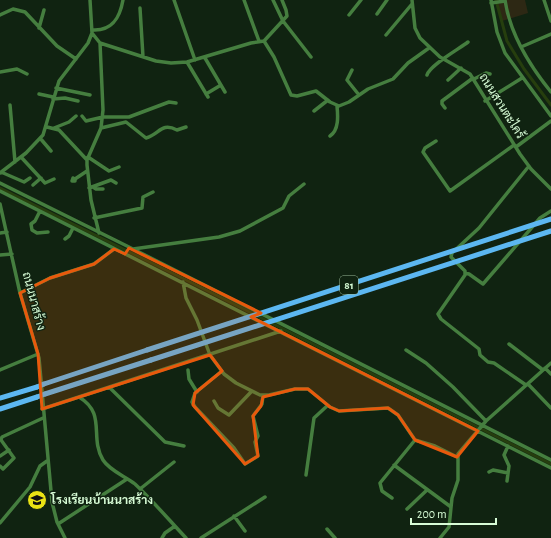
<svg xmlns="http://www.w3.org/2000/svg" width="551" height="538" font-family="'Alegreya Sans',Sarabun,sans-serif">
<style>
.green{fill:#2d2814}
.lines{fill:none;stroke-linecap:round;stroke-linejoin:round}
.canal{stroke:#263e0e;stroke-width:3}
.minor{stroke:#457e3f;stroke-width:3.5}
.highway{stroke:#5cb7f1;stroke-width:5}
.highway-bridge{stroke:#5cb7f1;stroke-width:5}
.marked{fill:#e8590c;fill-opacity:0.2;stroke:#e8590c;stroke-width:3;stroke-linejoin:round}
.labels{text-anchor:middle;stroke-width:3;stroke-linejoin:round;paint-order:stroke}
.shield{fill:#102311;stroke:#9bbb9b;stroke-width:1}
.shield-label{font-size:11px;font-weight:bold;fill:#d7fcd6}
.street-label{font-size:12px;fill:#d7fcd6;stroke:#102311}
.poi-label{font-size:12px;font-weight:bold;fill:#d7fcd6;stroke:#102311;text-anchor:start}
</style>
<rect width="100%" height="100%" fill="#102311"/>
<path class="green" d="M496,0H525L528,13L502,21Z"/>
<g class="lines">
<path class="canal" d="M496,0L507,41L524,69L551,105
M0,188L184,279L551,464"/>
<path class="minor" d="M174,0L195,60
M244,0L259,41
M273,0L283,21L311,57
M412,0L415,28L420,38L440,57L470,74L520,154L531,169L551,189
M491,0L497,32L505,53L551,116
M505,0C510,35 530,66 551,92
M544,0L551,21
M491,3L505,1
M140,8L143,57
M377,14L387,0
M0,15L13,9L25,12L57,46L76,59
M349,15L361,0
M39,28L44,10
M93,30C113,31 120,17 123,0
M92,33L100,43L103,110L101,128L87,160V165L91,200L99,233
M386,35L412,4
M264,41L274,57L291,95L297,96L316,91L330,102L339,106L349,102L368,89L393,79L408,63L429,48
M100,43L156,61L171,63L187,62L251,43L264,41L287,16L286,10L282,0
M521,47L551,34
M205,58L225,92
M187,62L208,97
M352,70L347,80L359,95
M0,72L17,69L27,74
M427,75C430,65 459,49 468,42
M474,79L486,73L490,74
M448,80L461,68
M56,88L90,95
M39,94L53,97
M206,94L221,85
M53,99L65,98L78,101
M485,101L522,78
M10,105L15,162
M445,108L442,104V101L473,78
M314,111L328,100
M82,116L86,121L103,117H129L169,102L176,103
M47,127L59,130L87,160
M54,128L69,122L76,116
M101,128L126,122L146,138C160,134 161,122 177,130L186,127
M330,136C339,130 338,116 337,106
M40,138L51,151
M436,141L425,148L423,152L450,191L514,145
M516,147L551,121
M21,157L45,183L54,179
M88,157L109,171L119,167
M1,172L24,182L30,178
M0,173L26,153L43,135L59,81L88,43L92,33L90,0
M73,178L75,179V181H72Z
M75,179L87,171
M0,183L133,249L219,237L240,231L283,208L289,196L304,184
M33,185L41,178
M93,187L96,189H103
M89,188L111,180L116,183
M0,191L551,468
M0,204L20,293L39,358L52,502L57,522L65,538
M40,211L35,221L31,224L32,230L37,233L48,232
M94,218L142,208L143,197L153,192
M0,233L7,232
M65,239L69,236L73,228
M133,249L551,460
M0,255L12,254
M465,273L469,274L483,284L540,218L551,211
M183,282L186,298L197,320L210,355L224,374L236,383L260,395H269L295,389H308L330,407L339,411L388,408L398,415L415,440L435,446L457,457
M20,293L50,278L94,264L114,249
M509,344L543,370
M406,350L426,363L453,387L486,421
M545,368L551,374
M0,370L38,354
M188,370L189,379L197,392
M222,371L195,393L192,402L195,407L234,448L245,464L258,456L255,442L258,436L253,416L262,404L263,395
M528,384L551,408
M526,385L494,363L488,362L480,355L479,349L441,319L438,314L465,275V271L451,257L452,253L479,228L529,166
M109,387L165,442L184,446
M79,397C107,414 89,437 103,460C110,471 125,476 135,484C153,501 169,520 186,538
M214,401L218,408L229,415L251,392
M42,409L281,331
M0,456L9,450
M394,465L451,507
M0,466L3,469L14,458L1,440L2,437L43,418
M489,472L493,470L508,473
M306,475L314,418L327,406
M507,481L509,466L504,455L508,446
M140,489L174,462
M392,498L382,491L380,483L415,440
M407,509L427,490
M234,516L245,531
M0,523L30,487L40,466L47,461
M58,524L127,479
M327,529L335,538
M162,538L165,533L175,526
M201,538L265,497
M440,538L449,527L452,498L458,480V454L486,421L551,363"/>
<path class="highway" d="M44,384L147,350
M45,394L151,360
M0,398L37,387
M0,409L37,397"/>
<path class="highway-bridge" d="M147,350L551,219
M151,360L551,231
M37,387L44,384
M37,397L45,394"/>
</g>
<path class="marked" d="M129,248L261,313L251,317L478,431L457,457L415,440L398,415L388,408L339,411L330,407L308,389H295L263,397L261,406L253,416L258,456L245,464L193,405L195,393L222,371L210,355L42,409L38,354L20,293L50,278L94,264L114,249L125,254Z"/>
<defs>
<symbol id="school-disc" viewBox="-11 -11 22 22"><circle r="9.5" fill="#eae214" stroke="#102311"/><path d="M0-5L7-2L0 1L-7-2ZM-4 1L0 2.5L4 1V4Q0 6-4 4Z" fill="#111"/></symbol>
</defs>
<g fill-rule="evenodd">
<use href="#school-disc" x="26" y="489" width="22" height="22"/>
</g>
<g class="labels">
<rect class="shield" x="340" y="276" width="18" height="18" rx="3"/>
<g class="shield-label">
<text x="349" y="289">81</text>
</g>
<g class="street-label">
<text transform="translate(502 106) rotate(58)" y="4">ถนนสวนตะไคร้</text>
<text transform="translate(34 301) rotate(75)" y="4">ถนนนาสร้าง</text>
</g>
<g class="poi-label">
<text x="51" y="504">โรงเรียนบ้านนาสร้าง</text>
</g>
</g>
<path d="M411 518v6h85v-6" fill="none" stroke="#d7fcd6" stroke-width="2"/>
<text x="417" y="518" font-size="12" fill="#d7fcd6" stroke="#102311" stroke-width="3" paint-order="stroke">200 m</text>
</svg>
